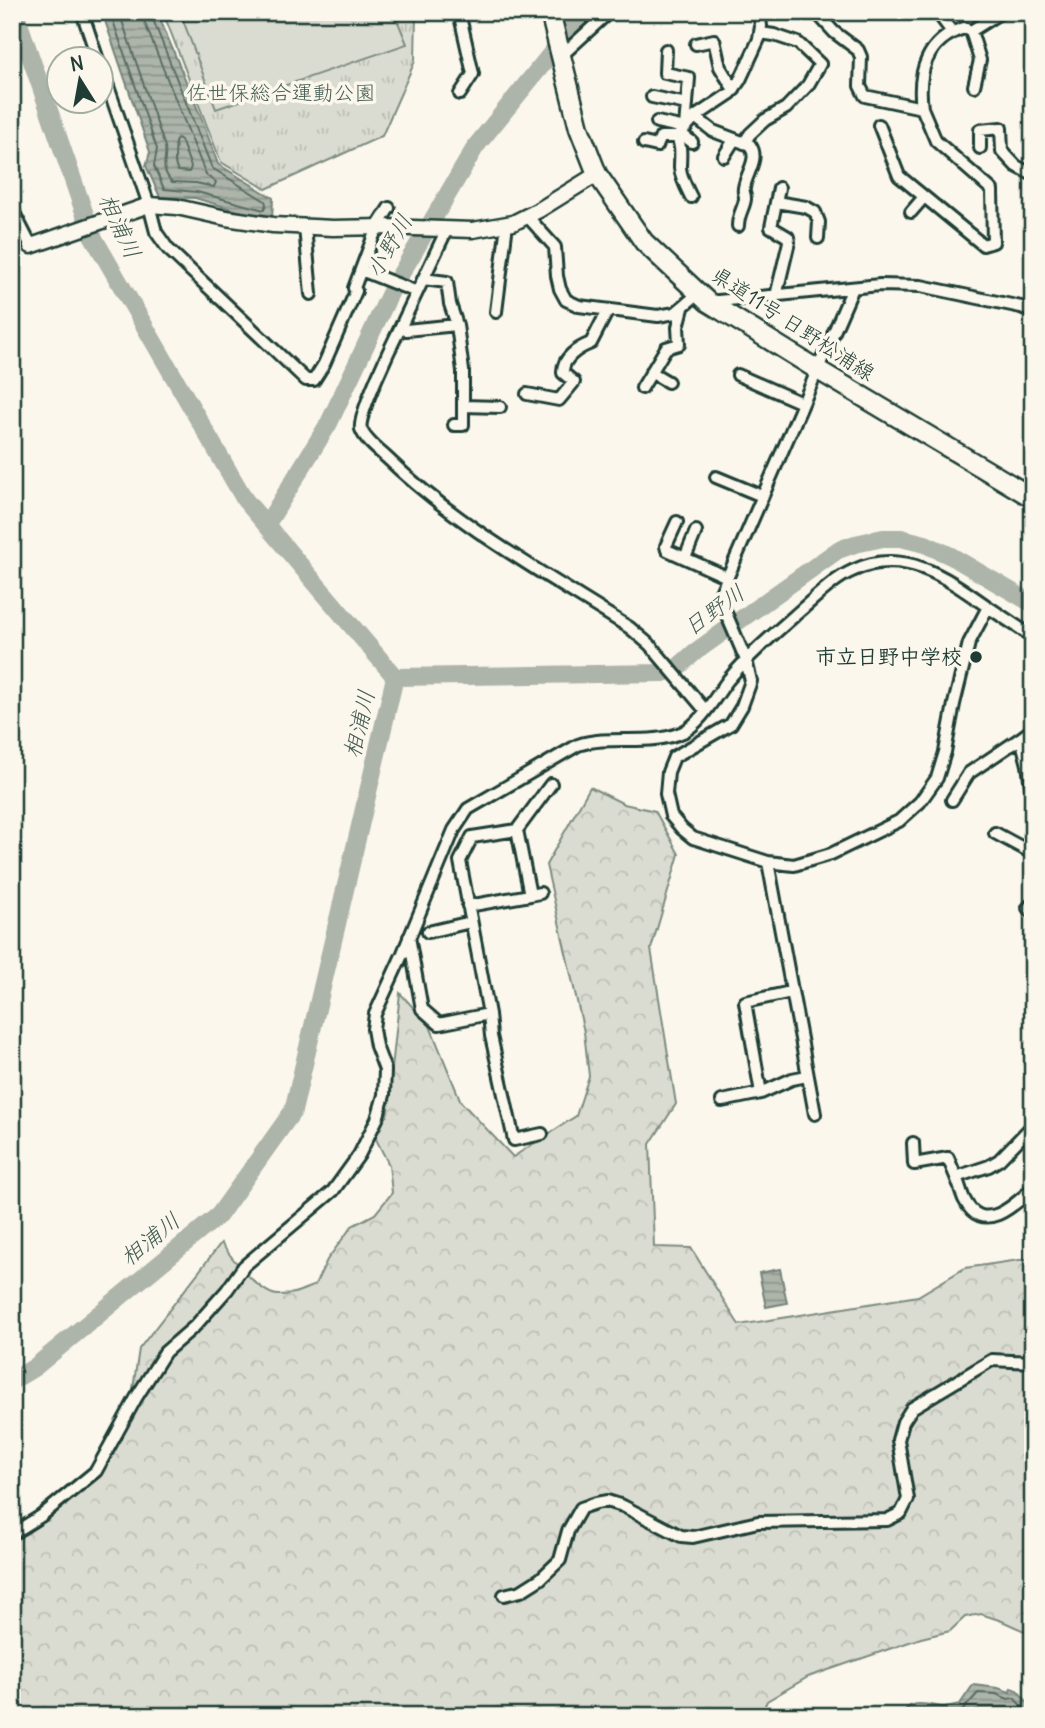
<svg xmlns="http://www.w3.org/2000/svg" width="1045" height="1728" font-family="Delius,'Klee One',sans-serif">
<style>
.grass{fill:url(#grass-tufts);stroke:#7d8c82;stroke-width:2}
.forest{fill:url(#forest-crowns);stroke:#7d8c82;stroke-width:2}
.pitch{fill:#dbdcd1;stroke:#7d8c82;stroke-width:2}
.water{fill:url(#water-rules);stroke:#74847b;stroke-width:2}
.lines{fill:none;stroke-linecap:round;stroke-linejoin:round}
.shore{stroke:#586d63;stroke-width:2}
.river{stroke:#adb4aa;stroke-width:18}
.minor-casing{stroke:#1f3d34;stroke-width:16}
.tertiary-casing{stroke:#1f3d34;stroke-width:19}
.primary-casing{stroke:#1f3d34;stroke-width:23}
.minor{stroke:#fbf7ec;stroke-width:10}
.tertiary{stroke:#fbf7ec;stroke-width:14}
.primary{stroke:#fbf7ec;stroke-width:18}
.poi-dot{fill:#1f3d34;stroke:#fbf7ec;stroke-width:2.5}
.labels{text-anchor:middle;stroke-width:7;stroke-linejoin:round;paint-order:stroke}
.park-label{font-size:21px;fill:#455d53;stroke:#fbf7ec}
.street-label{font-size:21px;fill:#1f3d34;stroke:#fbf7ec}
.poi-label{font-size:21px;font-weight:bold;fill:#1f3d34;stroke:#fbf7ec;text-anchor:end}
.water-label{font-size:23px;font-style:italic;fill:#425b52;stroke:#fbf7ec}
</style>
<defs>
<pattern id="grass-tufts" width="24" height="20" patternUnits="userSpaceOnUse" patternTransform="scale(1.75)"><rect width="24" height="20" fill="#dbdcd1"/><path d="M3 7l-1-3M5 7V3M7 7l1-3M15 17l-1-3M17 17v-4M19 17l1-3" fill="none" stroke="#bcbeb4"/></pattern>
<pattern id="forest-crowns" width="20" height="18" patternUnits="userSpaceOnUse" patternTransform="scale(1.75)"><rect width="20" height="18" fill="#dbdcd1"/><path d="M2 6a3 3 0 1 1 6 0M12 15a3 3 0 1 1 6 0" fill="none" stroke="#bcbeb4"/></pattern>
<pattern id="water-rules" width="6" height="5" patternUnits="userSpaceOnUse" patternTransform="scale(1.75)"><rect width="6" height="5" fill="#adb4aa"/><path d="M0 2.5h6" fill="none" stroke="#8c948b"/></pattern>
</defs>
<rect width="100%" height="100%" fill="#fbf7ec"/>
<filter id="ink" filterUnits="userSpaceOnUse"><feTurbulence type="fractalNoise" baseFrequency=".0143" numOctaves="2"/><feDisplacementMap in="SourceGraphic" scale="14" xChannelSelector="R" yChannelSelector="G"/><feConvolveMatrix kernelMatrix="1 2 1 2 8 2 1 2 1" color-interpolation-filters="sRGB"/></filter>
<g filter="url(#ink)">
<path class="grass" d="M163,12H416L415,61L382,136L266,189L221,162Z"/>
<path class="forest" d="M590,787L624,804L655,811L679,854L651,949L676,1104L650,1144L654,1247L691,1248L739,1325L918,1296L965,1268L1033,1258V1635L1002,1621L981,1614L965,1617L950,1631L921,1638L808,1677L767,1701L760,1716H12V1540L28,1533L79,1489L130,1409L139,1349L221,1243C231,1257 259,1293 277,1295C291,1296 302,1290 315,1285L327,1260L352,1226L375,1214L392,1193L389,1165L371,1129L387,1116L400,993L430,1026L461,1102L513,1157L576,1116L589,1076L584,1032L546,865Z"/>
<path class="pitch" d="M180,12H394L407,44L216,109Z"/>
<path class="water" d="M102,12H157L201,117L218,164L273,198L272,221L195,198L160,197L146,166L150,152Z
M780,1269L787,1303L766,1307L759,1273Z
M973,1685L998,1688L1010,1692L1011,1688L1017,1690L1030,1705L1033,1706V1716H902C908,1698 928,1705 942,1707C948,1707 954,1705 960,1704Z"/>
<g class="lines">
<path class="shore" d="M110,12L157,149L154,166L164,189L197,192L264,210L266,204L265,201L212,168L152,17V12
M119,12L165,147C167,163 159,167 172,182L196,183L214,187L216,182L207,176L204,170L144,21L143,12
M178,138L181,140L191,167L189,172L178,171C172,163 177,152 175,142Z
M909,1716L912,1713L923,1710L946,1714L962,1711L978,1693L996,1694L1008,1699L1014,1698L1026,1711L1033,1712"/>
<path class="river" d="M267,524L329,423L392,289L476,146L585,12
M395,677L663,673L677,668L695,652L838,550L855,544L883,538H901L925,544L951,556L1033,604
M12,1381L35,1367L219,1215L293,1111L395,677L245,500L92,235L15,12"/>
<defs>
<path id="minor" d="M82,12L98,60
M459,12L473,74L460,94
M816,12L834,32L858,50L861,57L860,86L865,96L922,108L936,141L992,190L993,242L983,245L899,176L879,125
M937,12L952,32
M971,31L980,60L974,86
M696,44L714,40L720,67L734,90
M561,56L609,12
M102,69L149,205L156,232L168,249L306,380H314L324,364L356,291L354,288L377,227L389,208
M652,97L687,104
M922,108C917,72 927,40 964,28L971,31L1001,12
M695,117L713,131L750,145C760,159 746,173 744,188C743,195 745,191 745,199C744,208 738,214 738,226
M657,122L685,128L689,78L665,73L666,50
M680,133L692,142
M644,143L657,146L661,137H677
M744,143L750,134L765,120L786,108L808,85L820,64L798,43L774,35L760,33
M980,148V130L1001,128L1002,151L1016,166L1033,175
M724,156L734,140
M691,197C686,187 681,178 680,168C680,156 682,148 677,137L695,117L731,93L740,80L759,39L761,26L759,12
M776,202L806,207L815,212L819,222L818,238
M12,209L31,246
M911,212L924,197
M527,216L555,247L557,276L560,289L566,300L579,306L658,316L675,313L699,293
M305,227L311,294
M447,229L401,326L406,330L457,325L463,371V425H454
M361,270L417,292
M423,279L447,282L450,304L457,325
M853,288L719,597L746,660L751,681L742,706L731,724L674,757L668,772L666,794L671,816L682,829L693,838L768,862L794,865L831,854L899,821L920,802L937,778L945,752L954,704L969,643L988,607L1033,637
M776,296L789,242L788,237L771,227L779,188
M708,302L880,285L921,286L1021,307L1033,312
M496,312L507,224
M401,326C393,342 357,416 361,429C365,440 378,450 386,457C457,526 547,575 630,628L650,645L705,710
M651,372L668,382
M738,375L802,403
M642,388L666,348L679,344L678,327L683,308
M527,394L559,400L574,382L563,373C562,358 578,348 591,343L608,310
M463,406L500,407
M716,477L762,496
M677,522L666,546L667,550L727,577
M685,558L696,531
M1033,729L1021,738L1028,765L1033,800
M952,800L969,773L1021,738
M517,830L530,895L540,893
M995,833L1032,853L1033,852
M768,862L815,1114
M1033,903L1028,908L1033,913
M468,906L530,895
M428,932L471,922
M409,937L422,1009L439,1024L489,1014L491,1036L514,1140L542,1134
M489,1014L460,861L472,837L517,830L551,784
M761,1093L792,1079L807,1076
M722,1101L761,1093L745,1002L791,992
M1033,1125L999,1160L989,1166L956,1177C959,1184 961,1192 964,1199C982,1236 1014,1206 1033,1188
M913,1143L914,1164L948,1158L956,1177
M12,1534L41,1516L96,1471L136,1398L165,1352L195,1326L227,1290L244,1266L333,1191L359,1155L377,1119L384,1095L385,1070L376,1046L373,1029L375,1014L403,953L454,830L468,809L578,745C611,734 650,747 683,732C701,723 715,697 728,680C750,654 776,632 801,610C816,597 834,579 852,571C904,546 947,578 988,607
M504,1595L521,1591L540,1579L560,1560L568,1531L581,1508L596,1503L607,1501L623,1506L681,1536L693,1537L758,1522L887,1520L901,1513L908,1499L898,1440L903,1422L912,1408L992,1360L1033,1362"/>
<path id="tertiary" d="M31,246L149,205L177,207L226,218L273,225L333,228L383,227L473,230L513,223L539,210L597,174"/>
<path id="primary" d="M550,12L579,128L597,174L644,242L708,302L818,370L1033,498"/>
</defs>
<use href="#minor" class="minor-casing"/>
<use href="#tertiary" class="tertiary-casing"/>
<use href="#primary" class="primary-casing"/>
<use href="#minor" class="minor"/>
<use href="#tertiary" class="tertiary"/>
<use href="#primary" class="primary"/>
</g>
</g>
<circle class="poi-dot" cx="976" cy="657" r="7"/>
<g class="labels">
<g class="park-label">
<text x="281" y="100">佐世保総合運動公園</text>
</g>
<g class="street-label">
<text transform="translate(793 324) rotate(33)" y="7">県道11号 日野松浦線</text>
</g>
<g class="poi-label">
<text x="962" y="664">市立日野中学校</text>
</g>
<g class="water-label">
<text transform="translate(120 226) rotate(65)" y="8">相浦川</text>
<text transform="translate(389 246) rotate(-60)" y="8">小野川</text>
<text transform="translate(714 610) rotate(-36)" y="8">日野川</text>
<text transform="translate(359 724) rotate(-77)" y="8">相浦川</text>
<text transform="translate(150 1239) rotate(-39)" y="8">相浦川</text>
</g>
</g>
<rect width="1045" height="1728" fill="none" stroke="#fbf7ec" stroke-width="42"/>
<rect x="21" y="21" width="1003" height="1686" fill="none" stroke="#1f3d34" stroke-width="2.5" filter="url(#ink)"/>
<g transform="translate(80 80) rotate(349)"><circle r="33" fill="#fbf7ec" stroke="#a3ada2" stroke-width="2"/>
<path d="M0-5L12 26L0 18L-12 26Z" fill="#1f3d34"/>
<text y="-10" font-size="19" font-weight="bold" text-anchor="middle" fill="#1f3d34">N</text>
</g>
</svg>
